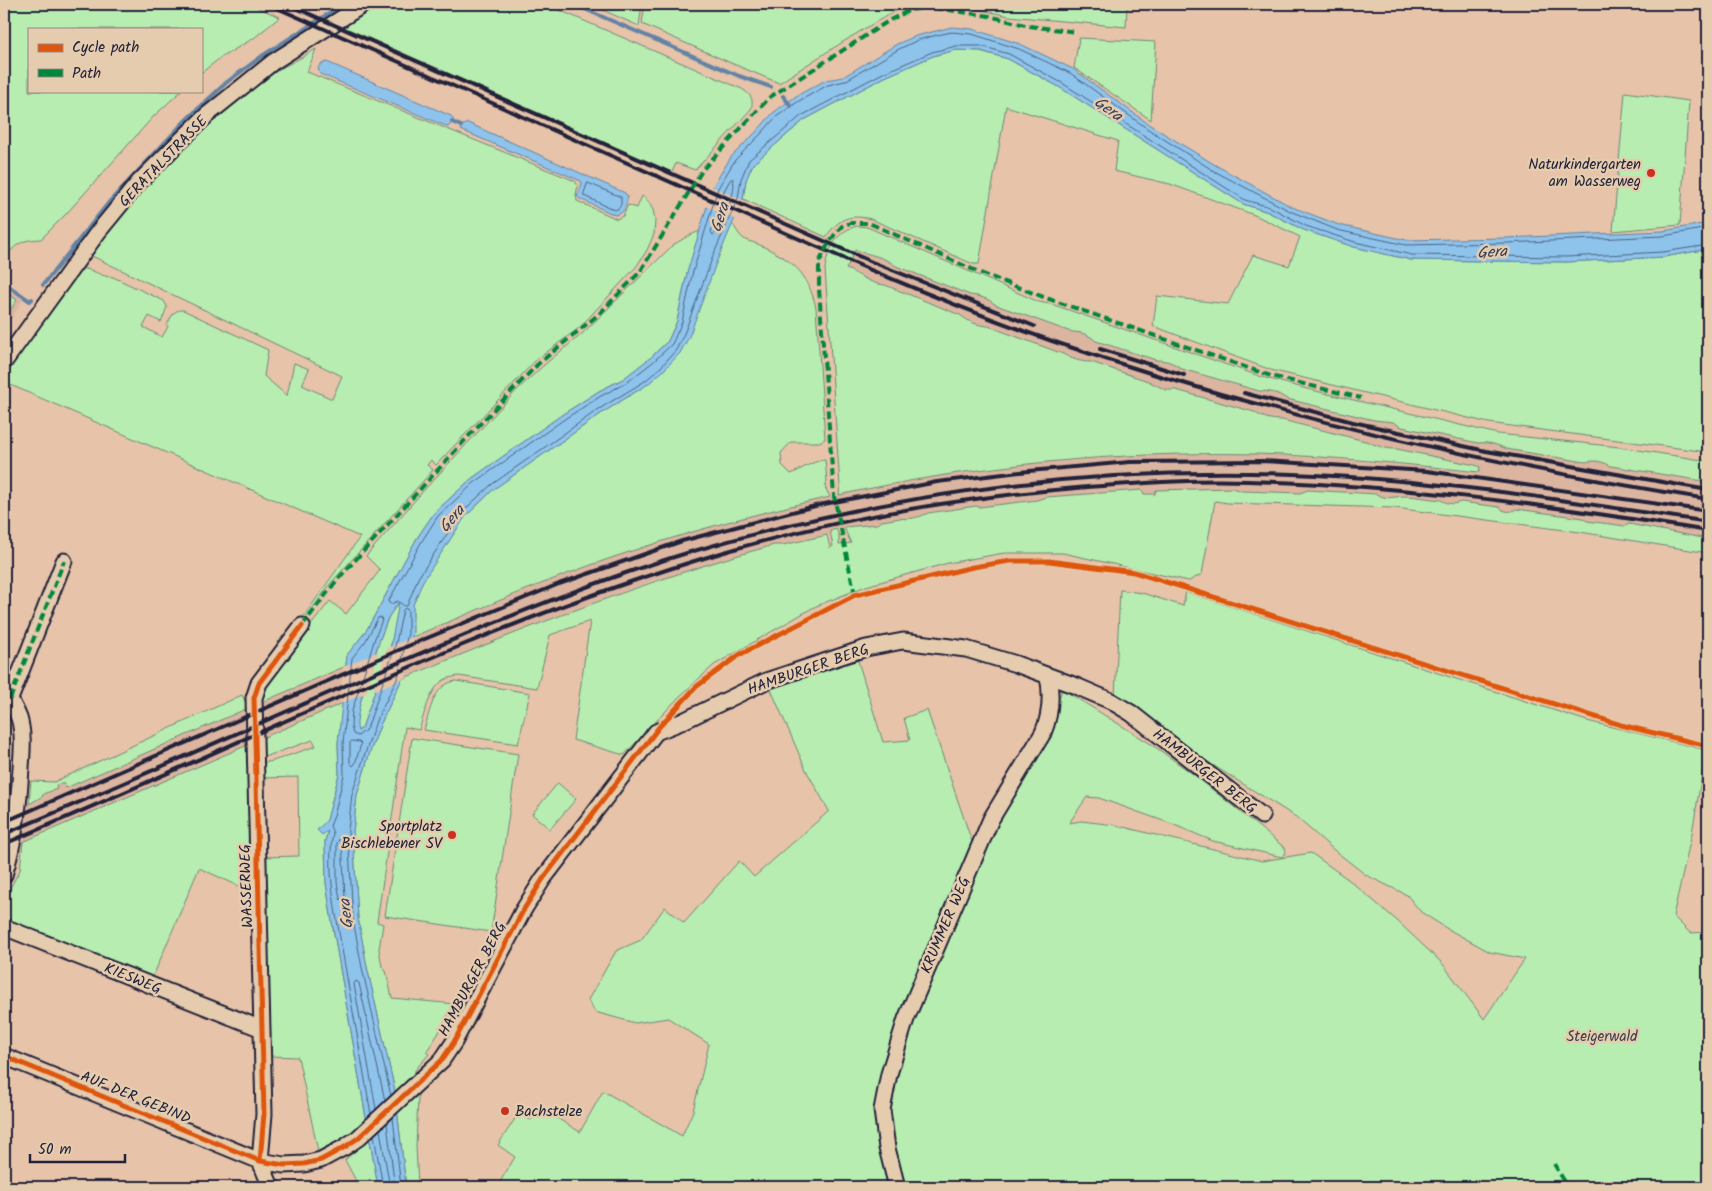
<svg xmlns="http://www.w3.org/2000/svg" width="1712" height="1191" font-family="Kalam,sans-serif">
<style>
.built{fill:#dcb5a0}
.green{fill:#b7edb0;stroke:#6c8876}
.water{fill:#8ec3eb;stroke:#6383a5;fill-rule:evenodd}
.pier{fill:#e6c3a9}
.lines{fill:none;stroke-linecap:round;stroke-linejoin:round}
.shore{stroke:#4d6281;stroke-width:1}
.stream{stroke:#6383a5;stroke-width:4}
.minor-casing{stroke:#22223b;stroke-width:19}
.minor{stroke:#e6ccae;stroke-width:15}
.rail{stroke:#22223b;stroke-width:4}
.quiet{stroke:#00873e;stroke-width:4;stroke-dasharray:8 4;stroke-linecap:butt}
.cycleway-casing{stroke:#e6ccae;stroke-width:8}
.cycleway{stroke:#de560e;stroke-width:5}
.poi-dot{fill:#c8321e;stroke:#e6ccae;stroke-width:2}
.labels{text-anchor:middle;stroke-width:5;stroke-linejoin:round;paint-order:stroke}
.street-label{font-size:15px;fill:#22223b;stroke:#e6ccae}
.poi-label{font-size:15px;fill:#22223b;stroke:#e6ccae;text-anchor:end}
.park-label{font-size:15px;fill:#38404d;stroke:#e6ccae}
.water-label{font-size:16px;font-style:italic;fill:#323a55;stroke:#e6ccae}
</style>
<rect width="100%" height="100%" fill="#e6c3a9"/>
<filter id="ink" filterUnits="userSpaceOnUse"><feTurbulence type="fractalNoise" baseFrequency=".02" numOctaves="2"/><feDisplacementMap in="SourceGraphic" scale="10" xChannelSelector="R" yChannelSelector="G"/><feConvolveMatrix kernelMatrix="1 2 1 2 8 2 1 2 1" color-interpolation-filters="sRGB"/></filter>
<g filter="url(#ink)">
<path class="built" d="M855,250L869,255L878,256L888,260L896,266L970,295L980,296L989,300L996,305L1070,332H1080L1089,335L1096,341L1155,360H1165L1175,363L1182,369L1259,391H1269L1279,393L1287,399L1374,420L1393,422L1402,427L1478,443L1487,442L1497,444L1506,449L1585,462L1593,460L1604,462L1611,466L1702,481L1708,480V539L1629,524L1625,526L1587,521L1583,518L1516,509L1512,512L1502,510L1499,507L1461,502L1456,504L1445,503L1441,500L1403,496L1395,499L1384,498L1376,494L1309,490L1300,493L1242,491L1233,488L1144,494L1142,490L1046,497L1037,500L979,507L976,506L928,513L924,515L905,519L900,518L867,526H854L830,531L831,534L783,545H774L733,557L665,579L655,580L587,605L402,679L412,637L552,580L615,556L690,532L762,512L846,494L939,476L1028,464L1145,455L1255,454L1326,458L1479,472L1397,449H1387L1378,447L1369,442L1282,420H1272L1262,417L1254,412L1176,390H1166L1148,381L1091,362H1082L1071,359L1063,354L988,326L978,325L967,321L960,315L885,285L876,284L866,281L858,273L846,269Z
M4,286L23,299L4,331Z
M346,666L343,703L4,851V815L34,802L43,796L42,795L57,788L56,786L63,782L66,787Z"/>
<path class="green" d="M4,4H249L280,17L254,38L220,58L201,73V29H29V91H181L153,117L66,214L41,239C20,240 18,243 4,258Z
M381,4H545L742,89C751,95 754,99 751,109L695,170L676,163L672,172L344,27Z
M589,4H642L639,26Z
M645,4H916C901,6 887,16 874,23C842,42 811,62 779,83L731,63L642,24Z
M955,4H1127L1126,27L1009,16Z
M1079,38L1156,42L1151,120L1074,68Z
M316,49L307,72L575,181L578,186L576,194L577,201L617,219L623,216L628,205L637,208L642,196L648,201L653,210L655,220L654,234L647,250L636,267L579,328L536,360L436,465L431,460L427,465L433,470L330,584L304,620L302,619L360,537L6,383L4,386V376L79,269C92,267 101,278 113,277L164,301L167,307L161,322L149,316L143,327L162,337L168,327L167,325C171,318 173,309 183,310L268,350L264,376L287,396L294,363L309,369L302,385L332,399L342,376L90,255C123,208 163,167 205,128C223,111 242,94 263,79C279,68 299,60 316,49Z
M956,50L980,51L1008,59L1059,87L1243,204L1268,212L1304,230L1354,247L1411,260L1566,262L1664,257L1708,249V452L1489,423L1271,370L1153,326L1157,296L1228,304L1253,255L1289,266L1300,237L1257,216L1170,184L1114,171L1118,141L1006,106L979,264H973L871,219C849,214 839,218 826,237L743,199L746,180L753,164L804,120L885,77L933,56Z
M1625,92L1689,101L1680,225L1613,231Z
M732,224C736,228 739,236 744,239C749,242 757,243 762,246C794,261 808,273 816,308L825,439L819,442H791L781,453L782,465L791,474C801,470 814,460 825,460L827,481L825,487L830,497C757,513 687,532 617,556C548,579 480,609 412,637L413,605L422,581L465,517L494,489L602,413L648,384L718,258Z
M858,226L867,227L1039,302L1054,305L1262,377L1307,389L1498,434L1619,447L1708,461V480L1703,481L1611,466C1602,461 1595,460 1585,462L1506,449C1496,444 1489,442 1478,443L1402,427L1393,422L1374,420L1287,399C1278,393 1270,391 1259,391L1182,369C1173,362 1166,360 1156,360L1096,341C1088,334 1081,332 1071,332L996,305C987,298 980,296 970,295L896,266C883,256 870,255 855,250L846,269C860,274 869,284 885,285L960,315C969,322 976,325 988,326L1063,354C1072,359 1080,362 1091,362L1148,381L1166,390H1176L1254,412C1263,418 1271,420 1282,420L1369,442C1379,447 1386,449 1397,449L1475,465L1480,467L1479,472C1405,464 1330,456 1256,454C1116,451 975,465 839,495L840,486L825,269C827,250 838,229 858,226Z
M700,231L687,273L677,321L668,341L650,358L623,379L599,391L563,414L471,479L434,513L417,538L366,631L347,655L346,666L262,702L261,689L264,685L330,601L346,614L380,570L366,556L425,489L517,390L544,365L582,334L673,245L688,236Z
M4,291L17,300L4,319Z
M1233,488L1242,491L1300,493L1308,490L1376,494C1388,500 1391,497 1404,496C1416,496 1429,499 1441,500C1447,504 1454,505 1461,502L1499,507C1504,512 1510,513 1516,509L1583,518L1587,521L1625,526L1629,524L1708,539V553L1580,532L1395,508L1228,503L1215,501L1202,574L1189,581L1063,553H1004L948,563L866,586L814,607L714,665L679,697L624,755L573,740L590,621L550,635L537,688L459,676C452,677 445,678 440,683C430,691 423,717 419,730L405,727L377,922L383,924L379,949L382,967L386,971L392,998L454,1004L438,1034L426,1052L429,1054L415,1070V1074L408,1081L411,1101L418,1095L416,1146L418,1187H406L395,1091L367,967L358,918L353,832L357,795L370,752L381,723L402,679C525,628 646,580 774,545H783L827,535L830,548L833,546L830,531L836,529L839,535V545L851,543L845,530V527L877,524L882,521L900,518C908,520 921,517 928,513L976,506L979,507L1037,500L1046,497L1142,490L1144,494H1155L1156,490Z
M1120,590L1142,593L1183,606L1186,592L1587,721L1706,750L1692,833L1673,916L1690,933L1708,932V1187H904L875,1109L887,1178L883,1187H497L515,1157L498,1145L518,1114L531,1120L540,1108L580,1132L603,1091L682,1136L693,1111L709,1044L668,1018L635,1023L595,1012L588,1000L616,951L641,940L665,907L684,923L739,861L754,877L829,811L806,770L769,685L857,658L883,742L910,740L904,718L927,710L974,848L912,1016L977,859L1051,727L1062,689L1151,744L1193,774L1285,848L1286,852L1282,857L1213,841L1172,824L1099,798L1087,797L1069,823L1081,821L1115,825L1262,861L1311,853L1349,880L1395,919L1442,963L1484,1019L1525,959L1490,952L1446,928L1421,912L1407,895L1366,875L1334,850L1296,817L1211,764L1115,698Z
M400,601L391,645L362,728L357,731L356,726L357,713L380,639L389,616Z
M456,681L530,693L518,744L424,730C430,712 433,684 456,681Z
M242,695L248,708L66,788L63,783L56,785L57,789L43,794V796L29,804L31,781L54,782Z
M343,703L338,743L339,774L327,820L317,830H328L325,841L326,883L331,916L378,1187H357L355,1179L345,1160L359,1148L356,1129L343,1138L318,1151L298,1057L269,1056L264,857L299,856L298,777L262,778L263,763L273,761L316,746L313,740L264,757L262,756L260,739Z
M412,738L518,754L491,932L385,916Z
M250,744L248,890L199,868L152,979L4,920V899L20,870L23,842Z
M558,783L576,799L550,829L532,814Z"/>
<path class="water" d="M952,27L972,29L1020,44L1073,69L1150,125L1217,166L1292,207L1339,225L1406,240L1506,238L1663,231L1708,223V249L1664,257L1566,262L1411,260L1354,247L1304,230L1268,212L1243,204L1059,87L1008,59L981,51L956,50L933,56L885,77L804,120L753,164L746,180L743,199L718,258L689,337L680,353L663,371L648,384L602,413L494,489L465,517L423,581L413,605V633L402,679L381,723L370,752L357,795L353,832L358,918L367,967L395,1091L406,1187H378L331,916L326,883L325,841L328,831L322,835L317,830L327,820L339,774L338,743L347,655L366,631L417,538L434,513L471,479L563,414L599,391L623,379L650,358L668,341L677,321L687,273L713,186L731,157L756,132L773,113L796,96L826,80L843,77L897,44L916,36ZM399,602L391,645L362,728L358,731C351,718 381,635 388,618C391,613 395,607 399,602Z
M327,62L451,116L453,118V122L448,127L320,74L318,68L321,64Z
M468,123L625,193L628,197C625,206 626,213 615,215L580,199L577,196L582,184L581,181L461,130V126Z"/>
<path class="pier" d="M711,186L745,201L737,220L705,206Z
M415,636L405,678L373,691L387,648Z
M379,651L366,693L340,704L343,667Z"/>
<g class="lines">
<path class="shore" d="M733,179C738,192 722,220 716,233L713,235L711,232L724,191L730,180Z
M588,183L621,197V204L619,208L615,210L584,196V193Z
M1708,228L1663,236L1506,243L1406,245L1337,230L1290,211L1214,171L1148,129L1070,73L1019,49L972,34L952,32L937,35L918,40L899,49L845,81L828,85L799,101L776,117L760,135L735,160L718,188L692,275L682,322L672,344L653,362L626,383L601,396L566,418L474,483L438,516L422,541L388,602L391,604L398,601L404,606H407L418,578L461,513L491,485L599,409L645,381L660,368L676,350L684,334L713,256L738,198L741,179L749,160L801,116L883,73L932,52L956,46H981L1009,54L1062,83L1245,200L1270,207L1306,226L1355,242L1412,255L1566,257L1663,252L1708,245
M352,741L359,742L361,744L355,764L353,766L350,763V743Z
M340,839L342,842L345,898L342,900L340,899L337,882V843Z
M376,1109L354,984L356,981L359,983L385,1101
M371,1114L336,915C332,887 328,861 333,833L330,826L334,816L344,775L343,743L352,658L365,642L378,618L381,617L382,620L375,638L352,711L351,726L353,734L358,736L367,729L395,647L403,610L405,608L408,610V633L398,677L376,721L366,751L352,794L348,831L353,919L362,968L391,1096
M393,1118L401,1187
M380,1130L389,1182L392,1183L394,1181L387,1123
M374,1135L383,1187"/>
<path class="stream" d="M573,4L739,76L771,87
M783,96L791,106
M452,122L461,126
M4,283L30,301L32,299
M43,285L110,201L184,122L227,82L262,56L344,4"/>
<defs>
<path id="minor" d="M4,362L98,232L139,182L176,145L207,115L273,62L364,4
M4,691C10,699 15,708 19,718C24,734 22,752 21,768C19,805 15,840 4,875
M10,699L64,561
M4,927L262,1029
M4,1056L260,1161L284,1165L304,1164L321,1160L345,1147L358,1138L442,1060L454,1042L524,909L543,879L656,732L681,722L766,681L866,648L903,641L966,649L1016,664L1076,686L1111,701L1131,713L1262,816
M260,1161L264,1114L254,698L259,683L302,626
M260,1161L271,1187
M897,1187L887,1148L882,1110L889,1074L906,1019L991,819L1043,733C1051,714 1052,696 1048,676"/>
</defs>
<use href="#minor" class="minor-casing"/>
<use href="#minor" class="minor"/>
<path class="rail" d="M268,4C418,69 567,137 718,203C828,252 938,301 1052,341C1265,415 1486,464 1708,499
M287,4L872,262L1034,326
M1100,349L1184,375
M1244,393L1353,422L1486,451L1708,490
M4,822L415,643L559,584L682,541L819,505L937,482L1029,471L1130,462L1263,461L1427,471L1708,511
M4,834C130,782 254,725 379,671C480,628 582,585 687,553C883,494 1088,466 1293,474C1432,479 1570,501 1708,522
M4,844C242,745 473,626 721,553C841,517 964,497 1088,487C1142,483 1195,479 1248,481C1403,485 1556,506 1708,531"/>
<path class="quiet" d="M855,595L834,496L819,289V263L826,248L835,234L842,226L850,223H869L983,274L1049,299L1271,376L1361,398
M302,626L337,580L478,426L538,364L599,314L640,272L703,169L770,97L890,20L910,10L928,7L989,16L1029,26L1077,32
M10,699L64,561
M1554,1164L1568,1187"/>
<defs>
<path id="cycleway" d="M4,1056L260,1161L284,1165L304,1164L321,1160L345,1147L358,1138L442,1060L454,1042L524,909L543,879L659,727L696,687L739,655L855,595L893,586L973,567L1010,561H1049L1134,572L1621,725L1708,746
M260,1161L264,1114L254,698L259,683L302,626"/>
</defs>
<use href="#cycleway" class="cycleway-casing"/>
<use href="#cycleway" class="cycleway"/>
</g>
</g>
<g class="poi-dot">
<circle cx="1651" cy="173" r="5"/>
<circle cx="452" cy="835" r="5"/>
<circle cx="505" cy="1111" r="5"/>
</g>
<g class="labels">
<g class="street-label">
<text transform="translate(163 161) rotate(-46)" y="5">GERATALSTRASSE</text>
<text transform="translate(808 669) rotate(-19)" y="5">HAMBURGER BERG</text>
<text transform="translate(1205 771) rotate(38)" y="5">HAMBURGER BERG</text>
<text transform="translate(246 886) rotate(-92)" y="5">WASSERWEG</text>
<text transform="translate(945 925) rotate(-67)" y="5">KRUMMER WEG</text>
<text transform="translate(133 978) rotate(22)" y="5">KIESWEG</text>
<text transform="translate(472 979) rotate(-62)" y="5">HAMBURGER BERG</text>
<text transform="translate(136 1097) rotate(22)" y="5">AUF DER GEBIND</text>
</g>
<g class="poi-label">
<text x="1641" y="169">Naturkindergarten<tspan x="1641" dy="17">am Wasserweg</tspan></text>
<text x="442" y="831">Sportplatz<tspan x="442" dy="17">Bischlebener SV</tspan></text>
<text x="515" y="1116" text-anchor="start">Bachstelze</text>
</g>
<g class="park-label">
<text x="1602" y="1041">Steigerwald</text>
</g>
<g class="water-label">
<text transform="translate(1109 108) rotate(35)" y="6">Gera</text>
<text transform="translate(719 217) rotate(-72)" y="6">Gera</text>
<text transform="translate(1492 251) rotate(-4)" y="6">Gera</text>
<text transform="translate(451 518) rotate(-49)" y="6">Gera</text>
<text transform="translate(345 914) rotate(-96)" y="6">Gera</text>
</g>
</g>
<rect width="1712" height="1191" fill="none" stroke="#e6ccae" stroke-width="20"/>
<rect x="10" y="10" width="1692" height="1171" fill="none" stroke="#22223b" stroke-width="2" filter="url(#ink)"/>
<rect x="28" y="28" width="175" height="65" fill="#e6ccae" stroke="#988880"/>
<rect x="38" y="44" width="25" height="8" fill="#de560e" stroke="#988880"/>
<text x="72" y="52" font-size="15" fill="#22223b">Cycle path</text>
<rect x="38" y="69" width="25" height="8" fill="#00873e" stroke="#988880"/>
<text x="72" y="78" font-size="15" fill="#22223b">Path</text>
<path d="M30 1154v8h95v-8" fill="none" stroke="#22223b" stroke-width="2.5"/>
<text x="38" y="1154" font-size="15" fill="#22223b" stroke="#e6ccae" stroke-width="4" paint-order="stroke">50 m</text>
</svg>
